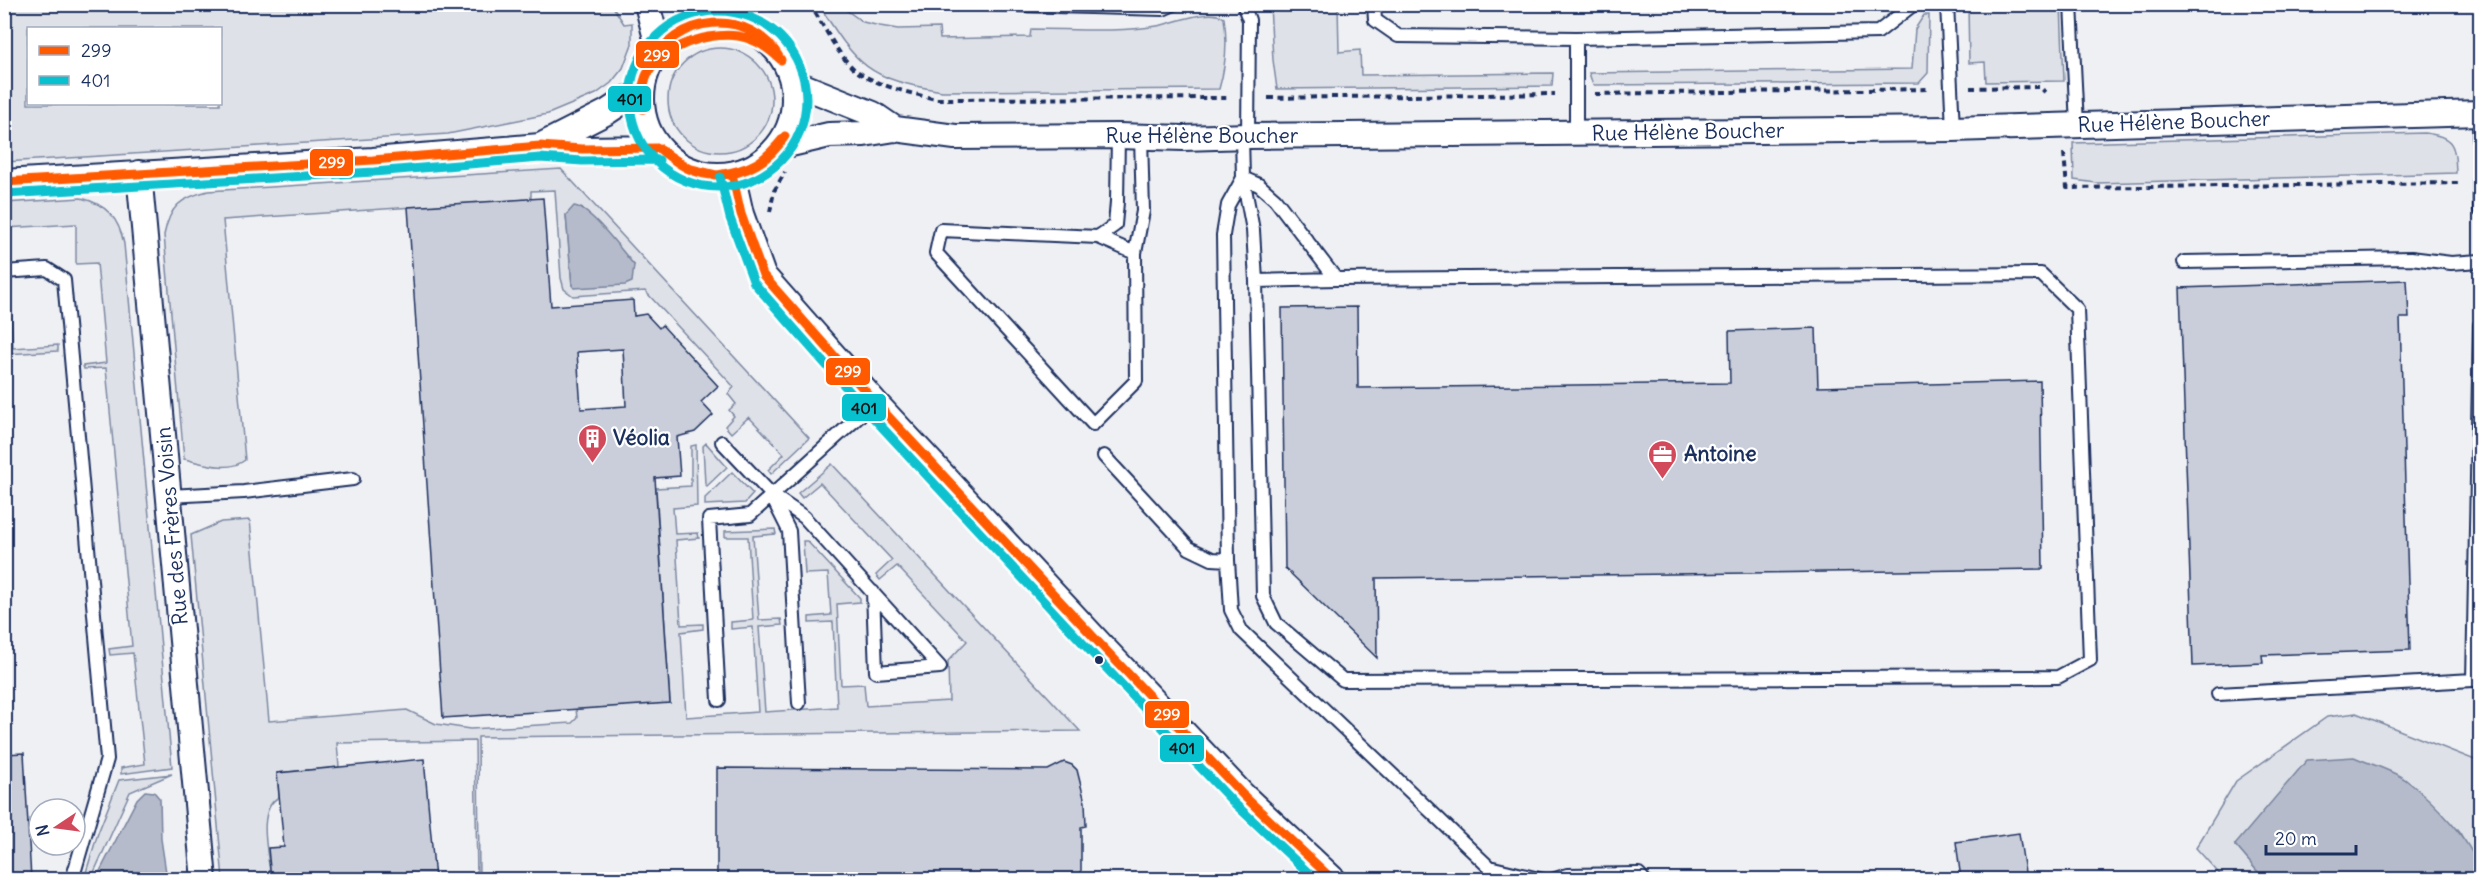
<svg xmlns="http://www.w3.org/2000/svg" width="2485" height="884" font-family="Delius,sans-serif">
<style>
.built{fill:#eff0f4;fill-rule:evenodd}
.green{fill:#dee1e7;stroke:#7c88a2;stroke-width:1.5;fill-rule:evenodd}
.water{fill:#b5bbca;stroke:#77839f;stroke-width:1.5}
.building{fill:#caceda;stroke:#1b2f5e;stroke-width:1.5;fill-rule:evenodd}
.lines{fill:none;stroke-linecap:round;stroke-linejoin:round}
.lane-casing{stroke:#1b2f5e;stroke-width:16}
.street-casing{stroke:#1b2f5e;stroke-width:28}
.path{stroke:#1b2f5e;stroke-width:4;stroke-dasharray:6 4.5;stroke-linecap:butt}
.lane{stroke:#fff;stroke-width:12}
.street{stroke:#fff;stroke-width:24}
.bus-1-casing{stroke:#fff;stroke-width:14}
.bus-2-casing{stroke:#fff;stroke-width:14}
.bus-1{stroke:#ff5a00;stroke-width:9}
.bus-2{stroke:#08c1cf;stroke-width:9}
.bus-dot{fill:#1b2f5e;stroke:#fff;stroke-width:2}
.labels{text-anchor:middle;stroke-width:4.5;stroke-linejoin:round;paint-order:stroke}
.street-label{font-size:21px;fill:#1b2f5e;stroke:#fff}
.poi-label{font-size:21px;font-weight:bold;fill:#1b2f5e;stroke:#fff;text-anchor:start}
.line-badge{stroke:#fff;stroke-width:2}
.badge-label{font-size:16px;text-anchor:middle;font-weight:bold;fill:#fff}
.pale-badge-label{font-size:16px;text-anchor:middle;font-weight:bold;fill:#111}
</style>
<rect width="100%" height="100%" fill="#fff"/>
<filter id="ink" filterUnits="userSpaceOnUse"><feTurbulence type="fractalNoise" baseFrequency=".0167" numOctaves="2"/><feDisplacementMap in="SourceGraphic" scale="12" xChannelSelector="R" yChannelSelector="G"/><feConvolveMatrix kernelMatrix="1 2 1 2 8 2 1 2 1" color-interpolation-filters="sRGB"/></filter>
<g filter="url(#ink)">
<path class="built" d="M5,5H2480V879L5,880ZM28,28H220V104H28ZM39,809H75V845H39Z"/>
<path class="green" d="M612,5L624,24L632,23V44L623,68L611,83L596,94L548,114L448,134L5,162V5ZM28,28H220V104H28Z
M819,5H839L863,22L880,26L898,29L939,28L940,39L1030,37L1031,29C1072,29 1116,33 1157,26C1173,23 1211,7 1224,18C1228,43 1226,65 1219,89L942,91C867,79 858,66 819,5Z
M1270,5H1338L1339,52L1360,50L1361,75L1553,73L1552,86L1277,89L1273,60Z
M1968,5H2061L2064,81L1986,82L1985,62L1969,63Z
M1924,15H1929L1928,73L1919,83L1593,85L1589,73L1912,69L1915,29Z
M668 100a52 52 0 1 1 104 0a52 52 0 1 1-104 0Z
M2424,133C2454,136 2455,145 2456,173L2097,183L2074,180L2073,143Z
M561,169L809,438L771,474L768,470L784,454L749,417L731,433L725,426L734,416L729,410L736,404L728,394L734,387L645,291L573,296L564,289L561,278L555,190L531,191V199L223,220L245,460C229,473 202,463 184,459L164,235C170,206 180,198 208,191ZM581,207L634,265L572,285L566,215Z
M81,198C106,204 119,218 124,244L172,767L121,774V768L145,764L133,653L110,655L109,649L132,646L106,368L84,369L83,366L106,363L97,263L76,264V224L5,228V203Z
M5,284H9L13,348L58,345V351L5,354Z
M706,443L727,467L707,486L705,484L703,446Z
M696,445L697,506L673,508L675,534L698,533L699,538L676,540L681,625L703,624V629L681,632L686,717L758,712L753,627L731,629V622L753,620L748,537H725V531L775,529L776,534L753,536L759,620L781,619L782,625L759,627L765,712L837,707L833,622L809,623V617L831,615L828,573L805,574L803,541H807L860,598V602L837,604L841,685L864,684L866,706L949,701L948,661L967,641L897,566L880,580L876,575L892,560L820,483L802,498L798,493L832,464L1080,731L478,737L479,880L477,879L475,741L337,743L339,767L277,773L279,797C255,810 269,856 271,879H223L191,535L221,522L250,520L269,721L407,710L436,724L470,729L572,723L577,718L576,709L670,702L656,488L691,486V446Z
M732,472L753,494L745,503L705,505V498Z
M2356,713L2480,762V872L2458,829L2235,845L2264,879H2224L2196,848L2236,781L2327,717Z
M172,774L130,792L91,879H84L98,833L119,780Z"/>
<path class="water" d="M574,206C591,208 622,251 634,265L632,282L625,285L574,288L572,285L566,215Z
M2354,757C2370,764 2392,770 2406,780C2431,799 2481,848 2480,879H2264L2235,845L2307,760Z
M145,791L154,792L160,799L161,839L167,879H96L137,799Z"/>
<path class="building" d="M543,198L551,306L633,300L634,316L646,314L659,328L662,325L718,386L701,402L713,415L695,432L677,437L680,476L655,478L670,703L443,718L408,207ZM623,349L626,406L581,409L577,352Z
M2407,280L2409,318H2400L2410,650L2262,655L2263,663L2193,666L2180,288Z
M1357,307L1358,388L1730,383L1729,331L1816,328L1818,387L2040,381L2043,569L1376,578L1377,658L1285,568L1282,308Z
M24,753L31,879H4V754Z
M424,759L435,879H271L268,848L284,847L277,773Z
M1064,762L1072,765L1077,770L1085,802L1086,826L1081,827V879H717V768L1048,770Z
M2019,833L2026,879H1961L1956,842Z"/>
<g class="lines">
<defs>
<path id="lane" d="M986,4L1163,9L1174,4
M1243,4L1249,20L1248,136
M1374,4L1375,20L1398,36L1576,38L1878,32L1914,4
M1947,4L1953,129
M2071,4L2077,125
M1576,38V134
M2479,113L2480,210
M1118,136L1117,202L1115,225L1098,237L941,230L936,253L1093,424L1136,381L1135,253L1143,211L1141,137
M1242,136L1243,178L1228,205L1223,235L1228,560L1231,610L1241,630L1489,867L1543,880
M1243,178L1259,185L1275,199L1336,279L2041,274L2077,309L2090,660L2058,677L1343,680L1276,623L1263,596L1256,281L1253,230Z
M1098,237L1135,253
M2184,262L2411,258L2451,263L2480,261
M4,272L47,269L64,280L107,759L72,880
M1256,281L1336,279
M722,442L772,495L804,517L940,667
M1104,456L1189,548L1212,559L1228,560
M169,496L244,492L353,479
M772,497L789,531L799,703
M873,592L876,672L940,667
M2218,694L2473,680L2480,325
M719,700L709,519L750,515L875,402
M1552,880L1567,875L1639,874L1644,880"/>
<path id="street" d="M647,4L659,50
M701,4L717,22
M642 99a76 76 0 1 1 152 0a76 76 0 1 1-152 0Z
M793,82L873,114L895,129
M542,145L607,112L642,89
M778,147L829,135L864,134L895,129L955,137L1118,136L1183,138L1248,136L1953,129L2480,113
M139,173L204,880
M732,174L741,214L763,275L875,402L1101,645L1243,795L1334,880
M4,182L373,160L540,146L582,149L659,148"/>
</defs>
<use href="#lane" class="lane-casing"/>
<use href="#street" class="street-casing"/>
<path class="path" d="M809,4C824,24 835,52 854,69C876,86 910,93 936,99L1228,98
M1970,88L2040,87L2045,92
M1595,94L1930,89
M1268,98L1555,94
M2064,153L2067,188L2458,183
M770,212L774,191L785,172"/>
<use href="#lane" class="lane"/>
<use href="#street" class="street"/>
<defs>
<path id="bus-1" d="M643,109C640,96 643,81 649,69C672,13 752,6 781,60
M643,109C644,102 643,93 644,86C650,50 706,31 738,36C756,39 768,48 781,60
M661,150L688,168L717,175
M661,150C679,165 694,175 717,175
M732,174L741,214L763,275L875,402L1101,645L1243,795L1333,880
M718,175C747,175 770,160 785,136
M718,175C753,169 763,163 785,136
M4,182L373,160L540,146L582,149L659,148"/>
<path id="bus-2" d="M630 99a88 88 0 1 1 176 0a88 88 0 1 1-176 0Z
M720,177L730,218L754,283L866,410L1092,653L1234,803L1316,880
M5,194L374,172L540,158L582,161L659,160"/>
</defs>
<use href="#bus-1" class="bus-1-casing"/>
<use href="#bus-2" class="bus-2-casing"/>
<use href="#bus-1" class="bus-1"/>
<use href="#bus-2" class="bus-2"/>
</g>
</g>
<defs>
<symbol id="building-pin" viewBox="-11 -11 22 30"><path d="M0 17L-7.5 6A9.5 9.5 0 1 1 7.5 6Z" fill="#d1495b" stroke="#fff"/><path d="M-4-6H4V6H1V3H-1V6H-4ZM-2.5-4.3h1.7v1.8h-1.7ZM.8-4.3h1.7v1.8H.8ZM-2.5-1h1.7V.8h-1.7ZM.8-1h1.7V.8H.8Z" fill="#fff"/></symbol>
<symbol id="office-pin" viewBox="-11 -11 22 30"><path d="M0 17L-7.5 6A9.5 9.5 0 1 1 7.5 6Z" fill="#d1495b" stroke="#fff"/><path d="M-6-3h4V-5.5h4V-3h4V5H-6ZM-1-4.5V-3h2v-1.5ZM-6 0V1H6V0Z" fill="#fff"/></symbol>
</defs>
<g fill-rule="evenodd">
<use href="#building-pin" x="576" y="422" width="33" height="45"/>
<use href="#office-pin" x="1646" y="438" width="33" height="45"/>
</g>
<circle class="bus-dot" cx="1099" cy="660" r="5"/>
<g class="labels">
<g class="street-label">
<text transform="translate(2174 122) rotate(-2)" y="7">Rue Hélène Boucher</text>
<text transform="translate(1688 132) rotate(-1)" y="7">Rue Hélène Boucher</text>
<text x="1202" y="143">Rue Hélène Boucher</text>
<text transform="translate(172 526) rotate(-95)" y="7">Rue des Frères Voisin</text>
</g>
<g class="poi-label">
<text x="613" y="445">Véolia</text>
<text x="1684" y="461">Antoine</text>
</g>
</g>
<g class="line-badge">
<rect x="635" y="40" width="45" height="29" rx="6" fill="#ff5a00"/>
<rect x="607" y="85" width="45" height="28" rx="6" fill="#08c1cf"/>
<rect x="309" y="148" width="45" height="29" rx="6" fill="#ff5a00"/>
<rect x="825" y="357" width="46" height="29" rx="6" fill="#ff5a00"/>
<rect x="841" y="393" width="46" height="29" rx="6" fill="#08c1cf"/>
<rect x="1144" y="700" width="46" height="29" rx="6" fill="#ff5a00"/>
<rect x="1159" y="734" width="46" height="29" rx="6" fill="#08c1cf"/>
</g>
<g class="badge-label">
<text x="657" y="61">299</text>
<text x="332" y="168">299</text>
<text x="848" y="377">299</text>
<text x="1167" y="720">299</text>
</g>
<g class="pale-badge-label">
<text x="630" y="105">401</text>
<text x="864" y="414">401</text>
<text x="1182" y="754">401</text>
</g>
<rect width="2485" height="884" fill="none" stroke="#fff" stroke-width="24"/>
<rect x="12" y="12" width="2461" height="860" fill="none" stroke="#1b2f5e" stroke-width="2" filter="url(#ink)"/>
<rect x="27" y="27" width="195" height="78" fill="#ffffff" stroke="#a4acbf" stroke-width="1.5"/>
<rect x="39" y="46" width="30" height="9" fill="#ff5a00" stroke="#a4acbf" stroke-width="1.5"/>
<text x="81" y="57" font-size="18" fill="#1b2f5e">299</text>
<rect x="39" y="76" width="30" height="9" fill="#08c1cf" stroke="#a4acbf" stroke-width="1.5"/>
<text x="81" y="87" font-size="18" fill="#1b2f5e">401</text>
<g transform="translate(57 827) rotate(257)"><circle r="28" fill="#ffffff" stroke="#a4acbf" stroke-width="1.5"/>
<path d="M0-4.5L10 22L0 15L-10 22Z" fill="#d1495b"/>
<text y="-9" font-size="16" font-weight="bold" text-anchor="middle" fill="#1b2f5e">N</text>
</g>
<path d="M2266 845v9h90v-9" fill="none" stroke="#1b2f5e" stroke-width="3"/>
<text x="2275" y="845" font-size="18" fill="#1b2f5e" stroke="#ffffff" stroke-width="4.5" paint-order="stroke">20 m</text>
</svg>
